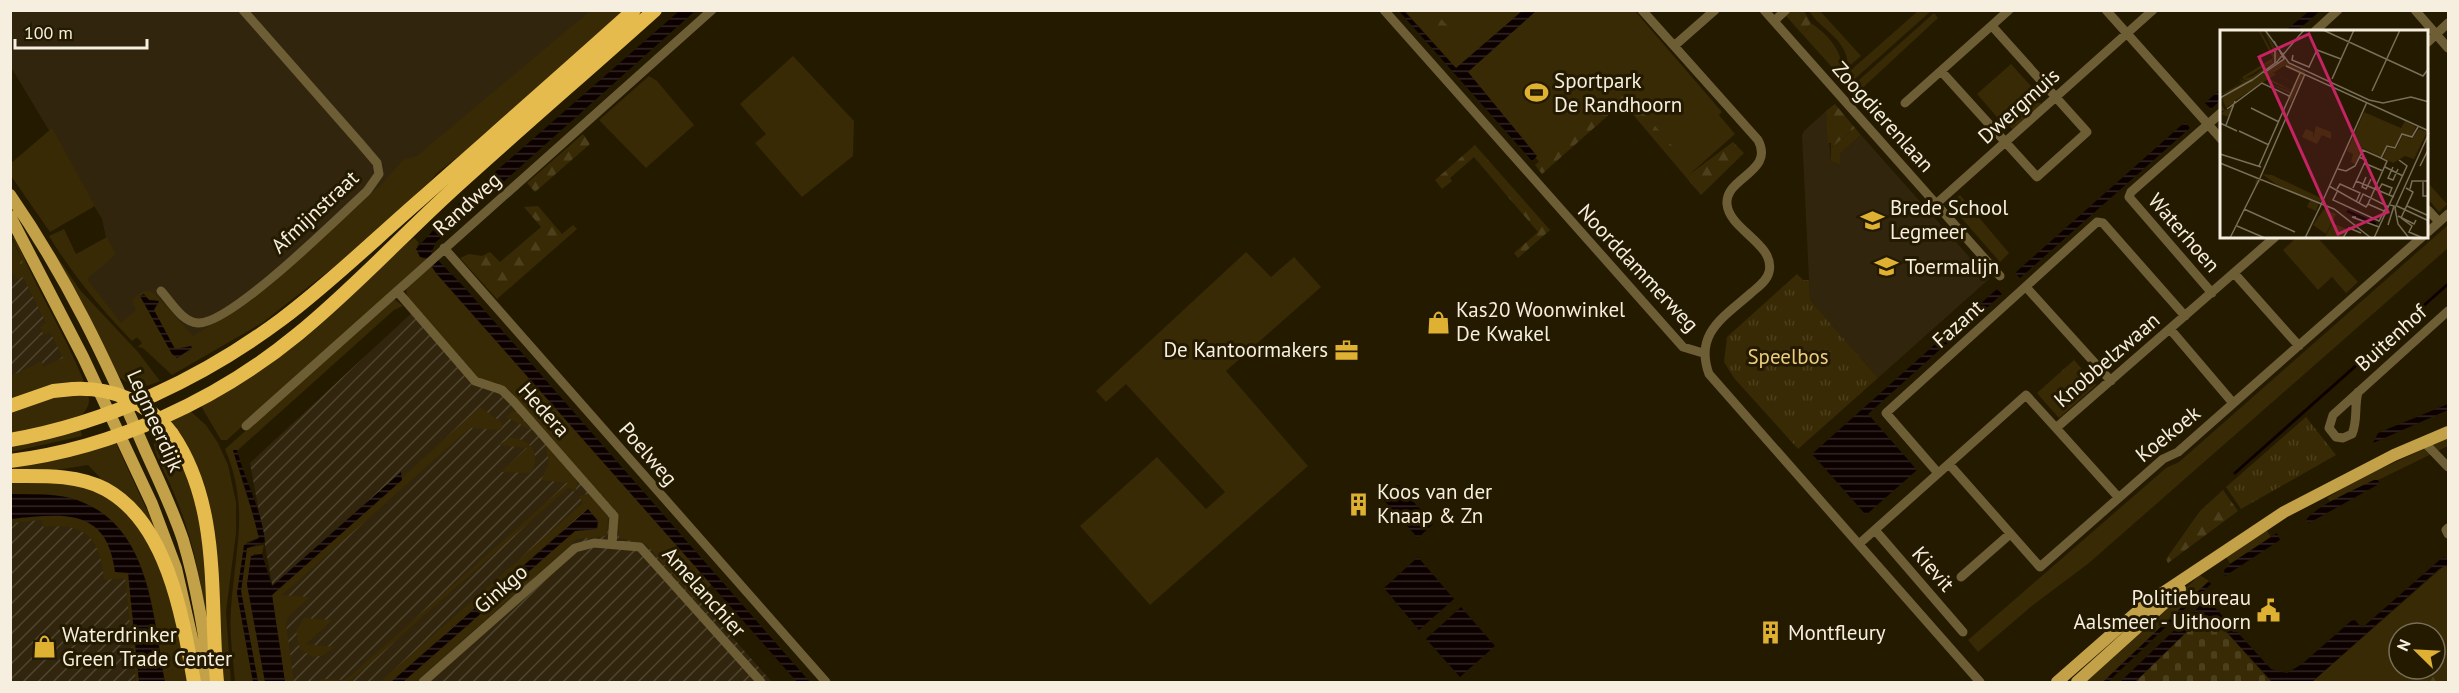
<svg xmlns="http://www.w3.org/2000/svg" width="2459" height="693" font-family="'PT Sans',sans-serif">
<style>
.built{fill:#31260d}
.industrial{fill:url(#industrial-furrows)}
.green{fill:#382a04;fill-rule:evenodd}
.forest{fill:url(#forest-firs)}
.cemetery{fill:url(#cemetery-stones)}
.park{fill:url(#park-tufts)}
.water{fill:url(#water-rules)}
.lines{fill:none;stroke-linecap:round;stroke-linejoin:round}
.stream{stroke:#0d0100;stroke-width:3}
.minor{stroke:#6e5e36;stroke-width:9}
.major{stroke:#c3a149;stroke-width:12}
.highway{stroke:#e5bb4e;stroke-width:14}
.highway-bridge{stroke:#e5bb4e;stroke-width:14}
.labels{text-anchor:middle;stroke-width:6;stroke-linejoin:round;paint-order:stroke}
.poi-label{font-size:21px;fill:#f6efdf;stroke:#241a00;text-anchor:start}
.street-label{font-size:21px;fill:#f6efdf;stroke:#241a00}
.park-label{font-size:21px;fill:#eecd7f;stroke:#241a00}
.inset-river{fill:none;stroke:#0d0100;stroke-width:3}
.inset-road{fill:none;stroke:#786f59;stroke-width:1.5}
.view{fill:#c52362;fill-opacity:0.15;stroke:#c52362;stroke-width:3}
.inset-edge{fill:none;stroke:#f6efdf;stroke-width:3}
</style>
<defs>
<pattern id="industrial-furrows" width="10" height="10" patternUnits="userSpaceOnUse" patternTransform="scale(1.5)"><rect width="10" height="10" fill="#31260d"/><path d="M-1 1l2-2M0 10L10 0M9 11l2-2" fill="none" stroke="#4f4630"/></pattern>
<pattern id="forest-firs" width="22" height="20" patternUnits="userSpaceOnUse" patternTransform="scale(1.5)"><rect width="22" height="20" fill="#382a04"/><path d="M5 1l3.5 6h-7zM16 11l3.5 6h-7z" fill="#4c3f1c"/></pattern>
<pattern id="cemetery-stones" width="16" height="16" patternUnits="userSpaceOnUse" patternTransform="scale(1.5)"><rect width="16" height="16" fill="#382a04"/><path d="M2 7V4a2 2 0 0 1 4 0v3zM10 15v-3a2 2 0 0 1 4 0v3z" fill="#4c3f1c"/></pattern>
<pattern id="park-tufts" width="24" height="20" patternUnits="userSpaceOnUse" patternTransform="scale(1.5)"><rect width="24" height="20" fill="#382a04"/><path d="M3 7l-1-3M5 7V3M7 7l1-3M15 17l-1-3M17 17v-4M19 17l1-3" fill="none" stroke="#4c3f1c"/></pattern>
<pattern id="water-rules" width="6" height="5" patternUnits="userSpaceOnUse" patternTransform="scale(1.5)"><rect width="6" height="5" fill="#0d0100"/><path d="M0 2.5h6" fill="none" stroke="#312625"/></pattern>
</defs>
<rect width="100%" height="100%" fill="#241a00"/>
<path class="built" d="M11,11H592L176,367L121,326L83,279L109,252L102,219L11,67Z
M1826,111L1831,161L1840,165V154L1861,135L1989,279L1878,378L1810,300L1802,135L1804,131Z"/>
<path class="industrial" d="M23,269L73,375L11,397V270Z
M430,296L772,682H290L250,463Z
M64,504L134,566L147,682H11L10,507Z"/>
<path class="green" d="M1919,10L1931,11L1848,85L1842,78Z
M590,11H624L486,135L437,173L418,196L344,259L262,323L172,375L143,348L138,347L142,343L137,337L132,341C100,308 73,275 49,236L64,229L76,254L107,237L116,254L87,279L121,323L136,310L132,300C140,293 143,288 154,293L193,336L248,302L381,185L403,160L417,156ZM144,294L149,300L155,299L159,303L154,310L173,347L177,350H191L186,353L172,354L140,296Z
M1405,11H1635L1722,112L1719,115L1735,134L1690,174L1619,100L1543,166Z
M1934,13L1938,18L1856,94L1850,88Z
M1811,23C1828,35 1843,50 1842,72L1839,75L1803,35Z
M793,56L854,121L853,156L802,197L755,143L766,134L740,104Z
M2011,64L2038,94L2032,100L2042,104L2013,130L2006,122L2003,124L1977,94Z
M649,76L657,81L694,125L646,168L599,120Z
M52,128L95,206L50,232L11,176L10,164Z
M1855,128L1861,135L1840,154V165L1831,161V148Z
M2428,183L2447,204L2439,212L2428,199Z
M1960,195L2009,253L2000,262L1949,204Z
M2448,225V248L2089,563L2033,605L1978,652L1968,640L2166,468L2179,462Z
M12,237H15C32,280 56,319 75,361C80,373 88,387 89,400C89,407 85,411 81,416L11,435V376L42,361L43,367L63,358L50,332L37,338L43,334L40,327L46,323L23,277L15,280L14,274H11L10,266L23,262Z
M2297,237H2317L2358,282L2346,293L2332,277L2318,290L2283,250Z
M414,238L419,243L417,246L422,258L427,259L245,424L227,440H221L201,406Z
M45,239L80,290L138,352L160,381C140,390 131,387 116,374Z
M1246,252L1271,277L1294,257L1321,287L1226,371L1308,466L1150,605L1080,526L1157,457L1206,509L1225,492L1126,384L1106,402L1096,391Z
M432,265L436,273L712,584L695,600L646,544L619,538L617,512L511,392L500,384L479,378L407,297L406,288Z
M394,299L403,306L394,310L238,450H233C241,479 252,508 259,538L247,542L237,593L253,682H235C233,658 229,633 231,609C235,548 250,508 225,449Z
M480,407L501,422L503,426L500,430L470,428L282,595L310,597L290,615L286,623L294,682H285L272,595Z
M189,410L206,425L218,443L228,465L236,502V533L226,612L231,682H219L207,517L175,447L195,495L210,577L206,635C203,582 192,533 170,484C164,469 149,448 155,433C160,422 180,415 189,410Z
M514,410L530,428L531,430L506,417Z
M80,428L82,436L11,452V445Z
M510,438C531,438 543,456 530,473L501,472L527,448L499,445Z
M2448,438V446L2331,503L2327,498L2354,481Z
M115,441L162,543L88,465L37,473H11V467Z
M546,445L577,481L576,490L574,492L569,487L349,682L320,681V679L346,680L568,483L541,480L549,464Z
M11,478L92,487L125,508L162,562L190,682H165C153,615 151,520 70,498C51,493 30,495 11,494Z
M585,494L591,496L608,516L607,536L577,539L415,682H403L575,531L597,529L586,510L391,682H380L583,503L579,497Z
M58,514L79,518L94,525L106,539L113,558L128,573L139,682H136L125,578L104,580C100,539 87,522 43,527L42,520L11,523V519Z
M2266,529L2271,537L2230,564L2226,556Z
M264,545L262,554H254L247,584L265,682H258L241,591L247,548Z
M2445,565L2448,567V682H2312ZM2399,633H2435V669H2399Z
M2200,575L2209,581L2103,682H2084Z
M304,618L333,620L306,644L335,647L324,655L313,657L300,649L296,631Z"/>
<path class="forest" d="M1793,10L1804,11L1811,23L1803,35L1786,16Z
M1421,11H1434L1455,34L1448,41Z
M1809,11H1820L1861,56L1848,67C1848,39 1822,31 1809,11Z
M1626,95L1631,98L1687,163L1690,174L1733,142L1744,153L1701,195L1625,105L1621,104L1542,174L1535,165L1609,102Z
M1835,104L1855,128L1831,148V143H1828L1826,111Z
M583,134L590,144L535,192L527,183Z
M1475,145L1550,230L1518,258L1514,253L1538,232L1474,157L1450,178L1452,181L1442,189L1435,180Z
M538,206L562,234L573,225L577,229L497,299L460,258L469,254L482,256L490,252L500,262L541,227L524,207Z
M11,237L23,262L21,264L11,266Z
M2223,490L2238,511L2168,563L2166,559L2200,511Z
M2438,668L2445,675L2446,682H2433L2427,679L2432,669Z"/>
<path class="cemetery" d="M2212,616L2272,682H2135L2201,618Z"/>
<path class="park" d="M1797,274L1803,280H1809L1810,300L1878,378L1798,449L1734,378L1724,362L1727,337Z
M2074,360L2096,385L2059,418L2037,393Z
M2306,417L2336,455L2241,509L2226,487Z"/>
<path class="water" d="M679,11H695L436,242L431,253L465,288L810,682H797L436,273L426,258L420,257L416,249L455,207Z
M1399,11H1404L1456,68L1522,11H1536L1468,72L1537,156L1532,161Z
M2309,11H2320L2297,31H2285Z
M2222,88V99L2211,109L2205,103Z
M2185,122L2190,128L2020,278L2015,273Z
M1997,289L2002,294L1868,414L1917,470L1866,515L1812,454Z
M144,294L149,300L159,301L154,310L175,349L191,346L192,348L177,358L172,354L140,296Z
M2448,404V410L2373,443L2378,433Z
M233,450H237C245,481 262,510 265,542L247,548L241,591L258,682H253L237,593L244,545L259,538C252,508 242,479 233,450Z
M401,472L402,480L272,595L285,682H265L247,584L251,556L262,554L272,586Z
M2374,480H2378L2379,484L2309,523L2306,521C2311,508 2360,487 2374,480Z
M1397,483L1433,524L1418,538L1381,497Z
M11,494C30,495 51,493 70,498C151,520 152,615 165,682H139L128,573L115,572C107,506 62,514 11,519Z
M588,509L598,521L597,529L575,531L403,682H391Z
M2277,533L2280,540L2225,576L2224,570L2230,564Z
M1418,557L1454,599L1419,630L1384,588Z
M2443,557L2448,560V567L2445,566L2439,569L2312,682H2272L2212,616L2201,618L2135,682H2120L2207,599L2271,669L2287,673L2302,664L2351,621L2355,620L2362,628Z
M2209,581L2211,584L2108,682H2103Z
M1461,607L1495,646L1460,677L1426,639Z"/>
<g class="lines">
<path class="stream" d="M2235,473L2448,284"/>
<path class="minor" d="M1384,10L1683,347L1703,353
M1642,10L1758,140C1775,172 1725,177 1727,204C1729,230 1776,244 1769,272C1767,281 1758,287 1751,293C1724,317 1694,333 1709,374L1980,682
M1764,10L2000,276
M2106,10L2222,140
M2415,10L2448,48
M1774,21L1786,10
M2314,32L2338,10
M2428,42L2448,23
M1674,46L1715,10
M1941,71L2037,177L2087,132L1992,26
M1905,103L2009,10
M1936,204L2153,10
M2428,210L2439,222
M2428,232L2448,214
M444,248L826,682
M2234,273L2299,346
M2026,287L2111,381
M161,291C171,302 182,322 198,323C230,325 339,217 367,191L379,174L377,163L360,143L243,10
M397,291L475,381L502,390L514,402L614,516L612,544
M2212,293L2129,197L2131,192L2222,112
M2170,329L2233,403
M2358,392C2354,407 2358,420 2352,434L2343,438L2336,437L2329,428L2333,415L2448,311
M246,426L712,10
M2056,428L2119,498
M2424,442L2448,467
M1949,464L2040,567L2163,459L2178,452L2422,237
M1938,473L1886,413L2097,222L2103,223L2185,316
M2448,528L2446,530L2448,534
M1875,530L1963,632
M1859,544L2026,395L2056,428L2275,237
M1961,577L2010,534
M423,682L575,548L594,543L640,547L761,682"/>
<path class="major" d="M10,195C68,279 106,360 146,452C159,481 173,510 183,540C197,587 204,634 211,682
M10,216L83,357L152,504L176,568L202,682
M2057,682L2146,604L2284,512L2394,455L2448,432
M2077,682L2180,589"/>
<path class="highway" d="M10,406L53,391L73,389
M172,434C222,507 209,599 217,682
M10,440C108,423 203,378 282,319C330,283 374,240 420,200C491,137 563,74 634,10
M10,461C114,448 218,400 298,334C351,291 398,240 448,194C516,132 586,72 655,10
M10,476C41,476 77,474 105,489C168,523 183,619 194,682"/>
<path class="highway-bridge" d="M73,389C112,387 148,402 172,434"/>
</g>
<defs>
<symbol id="stadium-bare" viewBox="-9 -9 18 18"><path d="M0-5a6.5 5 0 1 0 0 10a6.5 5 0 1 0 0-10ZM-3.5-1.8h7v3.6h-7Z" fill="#deb133" stroke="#241a00" stroke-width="2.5" paint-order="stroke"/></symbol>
<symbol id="school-bare" viewBox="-9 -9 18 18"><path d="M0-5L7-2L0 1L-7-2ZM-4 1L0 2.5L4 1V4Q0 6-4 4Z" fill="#deb133" stroke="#241a00" stroke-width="2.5" paint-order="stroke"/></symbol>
<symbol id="shop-bare" viewBox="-9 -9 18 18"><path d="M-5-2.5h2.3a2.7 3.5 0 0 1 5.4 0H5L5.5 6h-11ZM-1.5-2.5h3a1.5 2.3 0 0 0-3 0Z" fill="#deb133" stroke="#241a00" stroke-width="2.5" paint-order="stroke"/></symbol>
<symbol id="office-bare" viewBox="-9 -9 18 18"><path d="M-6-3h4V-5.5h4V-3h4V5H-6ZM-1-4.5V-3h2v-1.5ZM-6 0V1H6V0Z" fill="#deb133" stroke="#241a00" stroke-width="2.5" paint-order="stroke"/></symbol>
<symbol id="building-bare" viewBox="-9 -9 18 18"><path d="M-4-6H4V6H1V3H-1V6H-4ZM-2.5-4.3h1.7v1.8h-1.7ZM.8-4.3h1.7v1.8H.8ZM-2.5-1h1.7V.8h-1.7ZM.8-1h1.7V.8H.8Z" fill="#deb133" stroke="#241a00" stroke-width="2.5" paint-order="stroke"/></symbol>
<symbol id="civic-bare" viewBox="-9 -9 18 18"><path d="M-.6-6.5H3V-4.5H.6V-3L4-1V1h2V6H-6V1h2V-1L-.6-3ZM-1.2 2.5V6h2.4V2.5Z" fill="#deb133" stroke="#241a00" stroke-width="2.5" paint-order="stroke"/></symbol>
</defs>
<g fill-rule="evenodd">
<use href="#stadium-bare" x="1520" y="76" width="33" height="33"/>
<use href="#school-bare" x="1856" y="204" width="33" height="33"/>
<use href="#school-bare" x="1870" y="250" width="33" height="33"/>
<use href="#shop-bare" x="1422" y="306" width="33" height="33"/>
<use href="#office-bare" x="1330" y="334" width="33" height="33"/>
<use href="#building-bare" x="1342" y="488" width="33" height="33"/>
<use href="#civic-bare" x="2252" y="594" width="33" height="33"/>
<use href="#building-bare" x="1754" y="616" width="33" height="33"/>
<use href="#shop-bare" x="28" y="630" width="33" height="33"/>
</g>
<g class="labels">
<g class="poi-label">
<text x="1554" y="88">Sportpark<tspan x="1554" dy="24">De Randhoorn</tspan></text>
<text x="1890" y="215">Brede School<tspan x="1890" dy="24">Legmeer</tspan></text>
<text x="1905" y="274">Toermalijn</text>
<text x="1456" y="317">Kas20 Woonwinkel<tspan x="1456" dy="24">De Kwakel</tspan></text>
<text x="1328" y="357" text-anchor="end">De Kantoormakers</text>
<text x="1377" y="499">Koos van der<tspan x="1377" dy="24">Knaap &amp; Zn</tspan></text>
<text x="2251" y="605" text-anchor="end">Politiebureau<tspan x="2251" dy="24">Aalsmeer - Uithoorn</tspan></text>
<text x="1788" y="640">Montfleury</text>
<text x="62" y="642">Waterdrinker<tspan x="62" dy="24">Green Trade Center</tspan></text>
</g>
<g class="street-label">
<text transform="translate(2019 106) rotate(-42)" y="7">Dwergmuis</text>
<text transform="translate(1883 117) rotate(48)" y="7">Zoogdierenlaan</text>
<text transform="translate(467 204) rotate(-42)" y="7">Randweg</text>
<text transform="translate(315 212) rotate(-43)" y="7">Afmijnstraat</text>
<text transform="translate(2184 233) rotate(49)" y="7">Waterhoen</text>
<text transform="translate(1638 268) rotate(47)" y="7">Noorddammerweg</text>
<text transform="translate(1958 324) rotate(-42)" y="7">Fazant</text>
<text transform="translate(2391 338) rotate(-42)" y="7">Buitenhof</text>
<text transform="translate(2107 360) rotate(-41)" y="7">Knobbelzwaan</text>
<text transform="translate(544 410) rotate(48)" y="7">Hedera</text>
<text transform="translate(155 421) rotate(66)" y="7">Legmeerdijk</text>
<text transform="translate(2168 434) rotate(-39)" y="7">Koekoek</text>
<text transform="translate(648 454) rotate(49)" y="7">Poelweg</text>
<text transform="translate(1933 569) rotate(49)" y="7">Kievit</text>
<text transform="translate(501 589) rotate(-41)" y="7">Ginkgo</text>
<text transform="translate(704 592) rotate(48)" y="7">Amelanchier</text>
</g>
<g class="park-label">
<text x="1788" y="364">Speelbos</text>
</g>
</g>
<g transform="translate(2220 30)">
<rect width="208" height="208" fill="#241a00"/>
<path d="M38,0H40L54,25V28L52,32L24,49L33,46L55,30L54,23L44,0L61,27L20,59L62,29L85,42L70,74L69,63L46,52L71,62L72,61L49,51L50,49L71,60L75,54L56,44L13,72L15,74L6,94L0,91L6,94L9,87L0,84L5,81H0V73L5,80H9L11,74L6,78L2,68L19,58L0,65L24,52L17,51H22L18,48L24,51H29L24,50L22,47L53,28ZM64,36L80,44L76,55L54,43L45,48ZM144,82L181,98L185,91L196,97L191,107L182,104L175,117L167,116L161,127L143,118L135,134L131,132L133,124L127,121ZM96,96L111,102V109L102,105L97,114L82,107L86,99L93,102V108ZM0,133L37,147L38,151L42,149L57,155L42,144L52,145L103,169L100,172L83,166L99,173L96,181L87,177L90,170L42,150L35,157L36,149ZM112,193L127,199L122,208H105Z" fill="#382a04" fill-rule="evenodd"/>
<path d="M104,179L116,184L106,204L93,195Z" fill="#382a04"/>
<path d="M199,99L207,102L194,129L185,126L173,133L163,128L167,118L176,119L183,105L192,109Z" fill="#382a04"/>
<path class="inset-river" d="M127,181L156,194"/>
<path class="inset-road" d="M45,0L69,33L149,70L163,73L191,67L209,72M103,0L203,46L209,38M73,25L72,30L89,37L97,20L121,29M56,33L84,0M66,36L209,101M44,43L64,29L54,11M112,49L134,0M31,51L55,33V21M152,61L180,0M0,68L32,50M31,78L59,92M7,79L42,53L69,66M0,93L17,101M6,95L15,71M19,101L49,115M0,124L41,137M0,133L114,179L151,208M144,133L163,141M39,136L80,43M200,136L209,118M165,137L183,146M173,137L168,148L173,150L178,139M118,139L126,141L135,136L143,120L161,128L167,116L175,118L182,104L192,107L198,97M146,147L142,157L146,159L151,149M40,148L85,44M136,151L174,167M203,152V166H209M109,156L146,177L148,174L164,181M133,158L146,130L139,127M117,159L120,154L140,163L136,172M190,159L192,151H209M118,160L113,170L159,191L167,176L143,164L139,173M158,161L162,154L172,158L169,165M148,174L167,131L161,128M177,176L209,191M187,176L209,186M100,177L147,72M24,179L75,202M178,186L194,194L196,190M136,187H132L159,197M181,188L192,196L189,202L203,208M181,188L193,162L186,158M168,195L174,176L170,175M17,196L45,208M10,208L40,148M85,208L100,177M123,208L129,198L141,203M154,208L187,136L179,130M189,208L178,194L175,178L209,103"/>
<path class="view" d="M89,4L168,182L118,204L39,27Z"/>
<rect width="208" height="208" class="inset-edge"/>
</g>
<rect width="2459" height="693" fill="none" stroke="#f6efdf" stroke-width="24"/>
<g transform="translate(2417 651) rotate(294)"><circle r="28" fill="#241a00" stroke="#786f59" stroke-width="1.5"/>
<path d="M0-4.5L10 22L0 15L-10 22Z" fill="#deb133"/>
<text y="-9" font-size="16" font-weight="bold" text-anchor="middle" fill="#f6efdf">N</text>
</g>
<path d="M15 39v9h132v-9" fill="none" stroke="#f6efdf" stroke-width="3"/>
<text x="24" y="39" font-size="18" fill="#f6efdf" stroke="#241a00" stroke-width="4.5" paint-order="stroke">100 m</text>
</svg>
